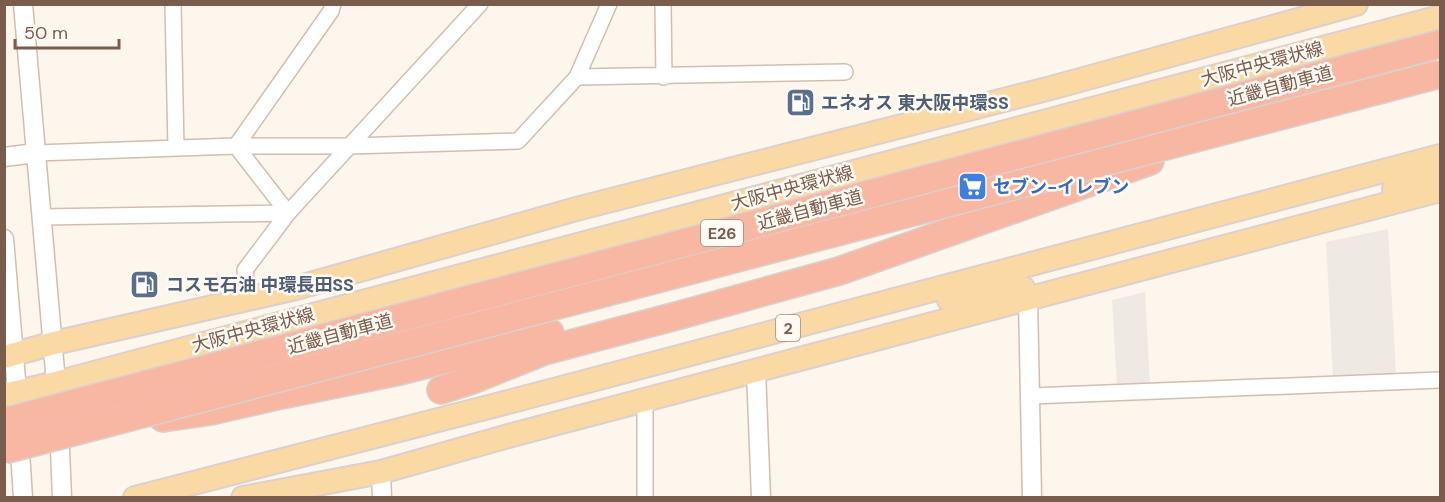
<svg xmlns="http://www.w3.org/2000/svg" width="1445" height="502" font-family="'DM Sans','Noto Sans JP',sans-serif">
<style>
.industrial{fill:#efe9e4}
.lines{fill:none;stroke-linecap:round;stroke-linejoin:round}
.minor-casing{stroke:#d1beb0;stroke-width:18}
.tertiary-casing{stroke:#d1beb0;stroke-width:21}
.primary-casing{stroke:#dad1cd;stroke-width:26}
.motorway-casing{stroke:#dad1cd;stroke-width:30}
.minor{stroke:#fff;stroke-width:15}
.tertiary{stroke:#fff;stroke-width:18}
.primary{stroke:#fbd9a5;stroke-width:22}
.motorway{stroke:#f7b7a3;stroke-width:27}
.motorway-bridge-casing{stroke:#dad1cd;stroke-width:30;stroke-linecap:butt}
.motorway-bridge{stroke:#f7b7a3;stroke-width:27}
.labels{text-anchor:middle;stroke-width:5;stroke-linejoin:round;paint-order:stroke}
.shield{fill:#fffaf3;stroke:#a28b7f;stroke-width:1.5}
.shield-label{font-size:16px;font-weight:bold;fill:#7a5c4d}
.street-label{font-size:18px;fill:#7a5c4d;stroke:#fffaf3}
.service-label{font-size:18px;font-weight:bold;fill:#4e5e75;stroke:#fffaf3;text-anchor:start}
.shop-label{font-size:18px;font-weight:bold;fill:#366cbe;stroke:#fffaf3;text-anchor:start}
</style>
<rect width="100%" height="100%" fill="#fdf6ec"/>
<path class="industrial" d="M1388,229L1396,375L1333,378L1326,242Z
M1145,292L1150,385L1117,386L1112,300Z"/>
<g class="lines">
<defs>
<path id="minor" d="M173,4L176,148
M663,4L664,77
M577,77L845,72
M36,153L236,146H350L518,141L577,77L609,4
M288,213L236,146L331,11L333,4
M42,217L288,213
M249,299L245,270L288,213L480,4
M1031,396L1440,380
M645,498V400"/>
<path id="tertiary" d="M23,4L57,394
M4,157L36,153
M4,239L18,403
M1028,299L1032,498
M756,370L761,498
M59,425L62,498
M19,436L23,498
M381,472L382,498"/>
<path id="primary" d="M1394,189L1440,172
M949,300L1023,288
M4,357L54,343L296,288L580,208L1051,88L1356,4
M4,395L56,383L1440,17
M135,498L512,401L1440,156
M243,498L381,472L512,435L1440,190"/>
<path id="motorway" d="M441,390L472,380L544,351L680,315L839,271L1150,161
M163,418L211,411L281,395L400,371L550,333"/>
</defs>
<use href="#minor" class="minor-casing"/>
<use href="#tertiary" class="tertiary-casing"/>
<use href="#primary" class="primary-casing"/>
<use href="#motorway" class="motorway-casing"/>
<use href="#minor" class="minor"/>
<use href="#tertiary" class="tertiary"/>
<use href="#primary" class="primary"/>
<use href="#motorway" class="motorway"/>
<defs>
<path id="motorway-bridge" d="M4,422L1440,44
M4,450L1440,74"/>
</defs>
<use href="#motorway-bridge" class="motorway-bridge-casing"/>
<use href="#motorway-bridge" class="motorway-bridge"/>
</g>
<defs>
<symbol id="fuel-square" viewBox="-11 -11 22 22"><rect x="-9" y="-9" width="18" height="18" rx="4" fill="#5c6f8a" stroke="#fffaf3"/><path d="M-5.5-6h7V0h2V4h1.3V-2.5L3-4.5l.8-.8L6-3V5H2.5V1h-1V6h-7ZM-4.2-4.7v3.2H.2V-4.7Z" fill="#fff"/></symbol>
<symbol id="supermarket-square" viewBox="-11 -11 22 22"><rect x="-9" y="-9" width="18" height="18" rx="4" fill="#3f7fe0" stroke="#fffaf3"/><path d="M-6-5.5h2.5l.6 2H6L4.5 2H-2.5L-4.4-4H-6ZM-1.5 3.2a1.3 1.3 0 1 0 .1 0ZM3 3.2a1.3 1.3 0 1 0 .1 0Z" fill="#fff"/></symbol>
</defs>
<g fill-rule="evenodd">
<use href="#fuel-square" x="784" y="86" width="33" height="33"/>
<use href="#supermarket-square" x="956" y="170" width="33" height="33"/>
<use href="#fuel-square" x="128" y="268" width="33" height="33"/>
</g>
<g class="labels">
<g class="shield">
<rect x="701" y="220" width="42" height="26" rx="4.5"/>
<rect x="776" y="315" width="24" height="26" rx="4.5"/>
</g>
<g class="shield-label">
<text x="722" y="239">E26</text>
<text x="788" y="334">2</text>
</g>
<g class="street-label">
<text transform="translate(1262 64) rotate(-15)" y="6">大阪中央環状線</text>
<text transform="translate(1280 86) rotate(-15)" y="6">近畿自動車道</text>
<text transform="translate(792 188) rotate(-15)" y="6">大阪中央環状線</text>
<text transform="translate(810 210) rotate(-15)" y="6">近畿自動車道</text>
<text transform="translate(253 330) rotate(-15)" y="6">大阪中央環状線</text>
<text transform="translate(340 334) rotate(-15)" y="6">近畿自動車道</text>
</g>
<g class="service-label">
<text x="821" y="109">エネオス 東大阪中環SS</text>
<text x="166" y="291">コスモ石油 中環長田SS</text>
</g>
<g class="shop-label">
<text x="993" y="193">セブン-イレブン</text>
</g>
</g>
<rect width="1445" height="502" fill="none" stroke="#7a5c4d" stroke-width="12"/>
<path d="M15 39v9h104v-9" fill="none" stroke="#7a5c4d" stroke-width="3"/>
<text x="24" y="39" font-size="18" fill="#7a5c4d" stroke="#fffaf3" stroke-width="4.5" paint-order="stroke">50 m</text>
</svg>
